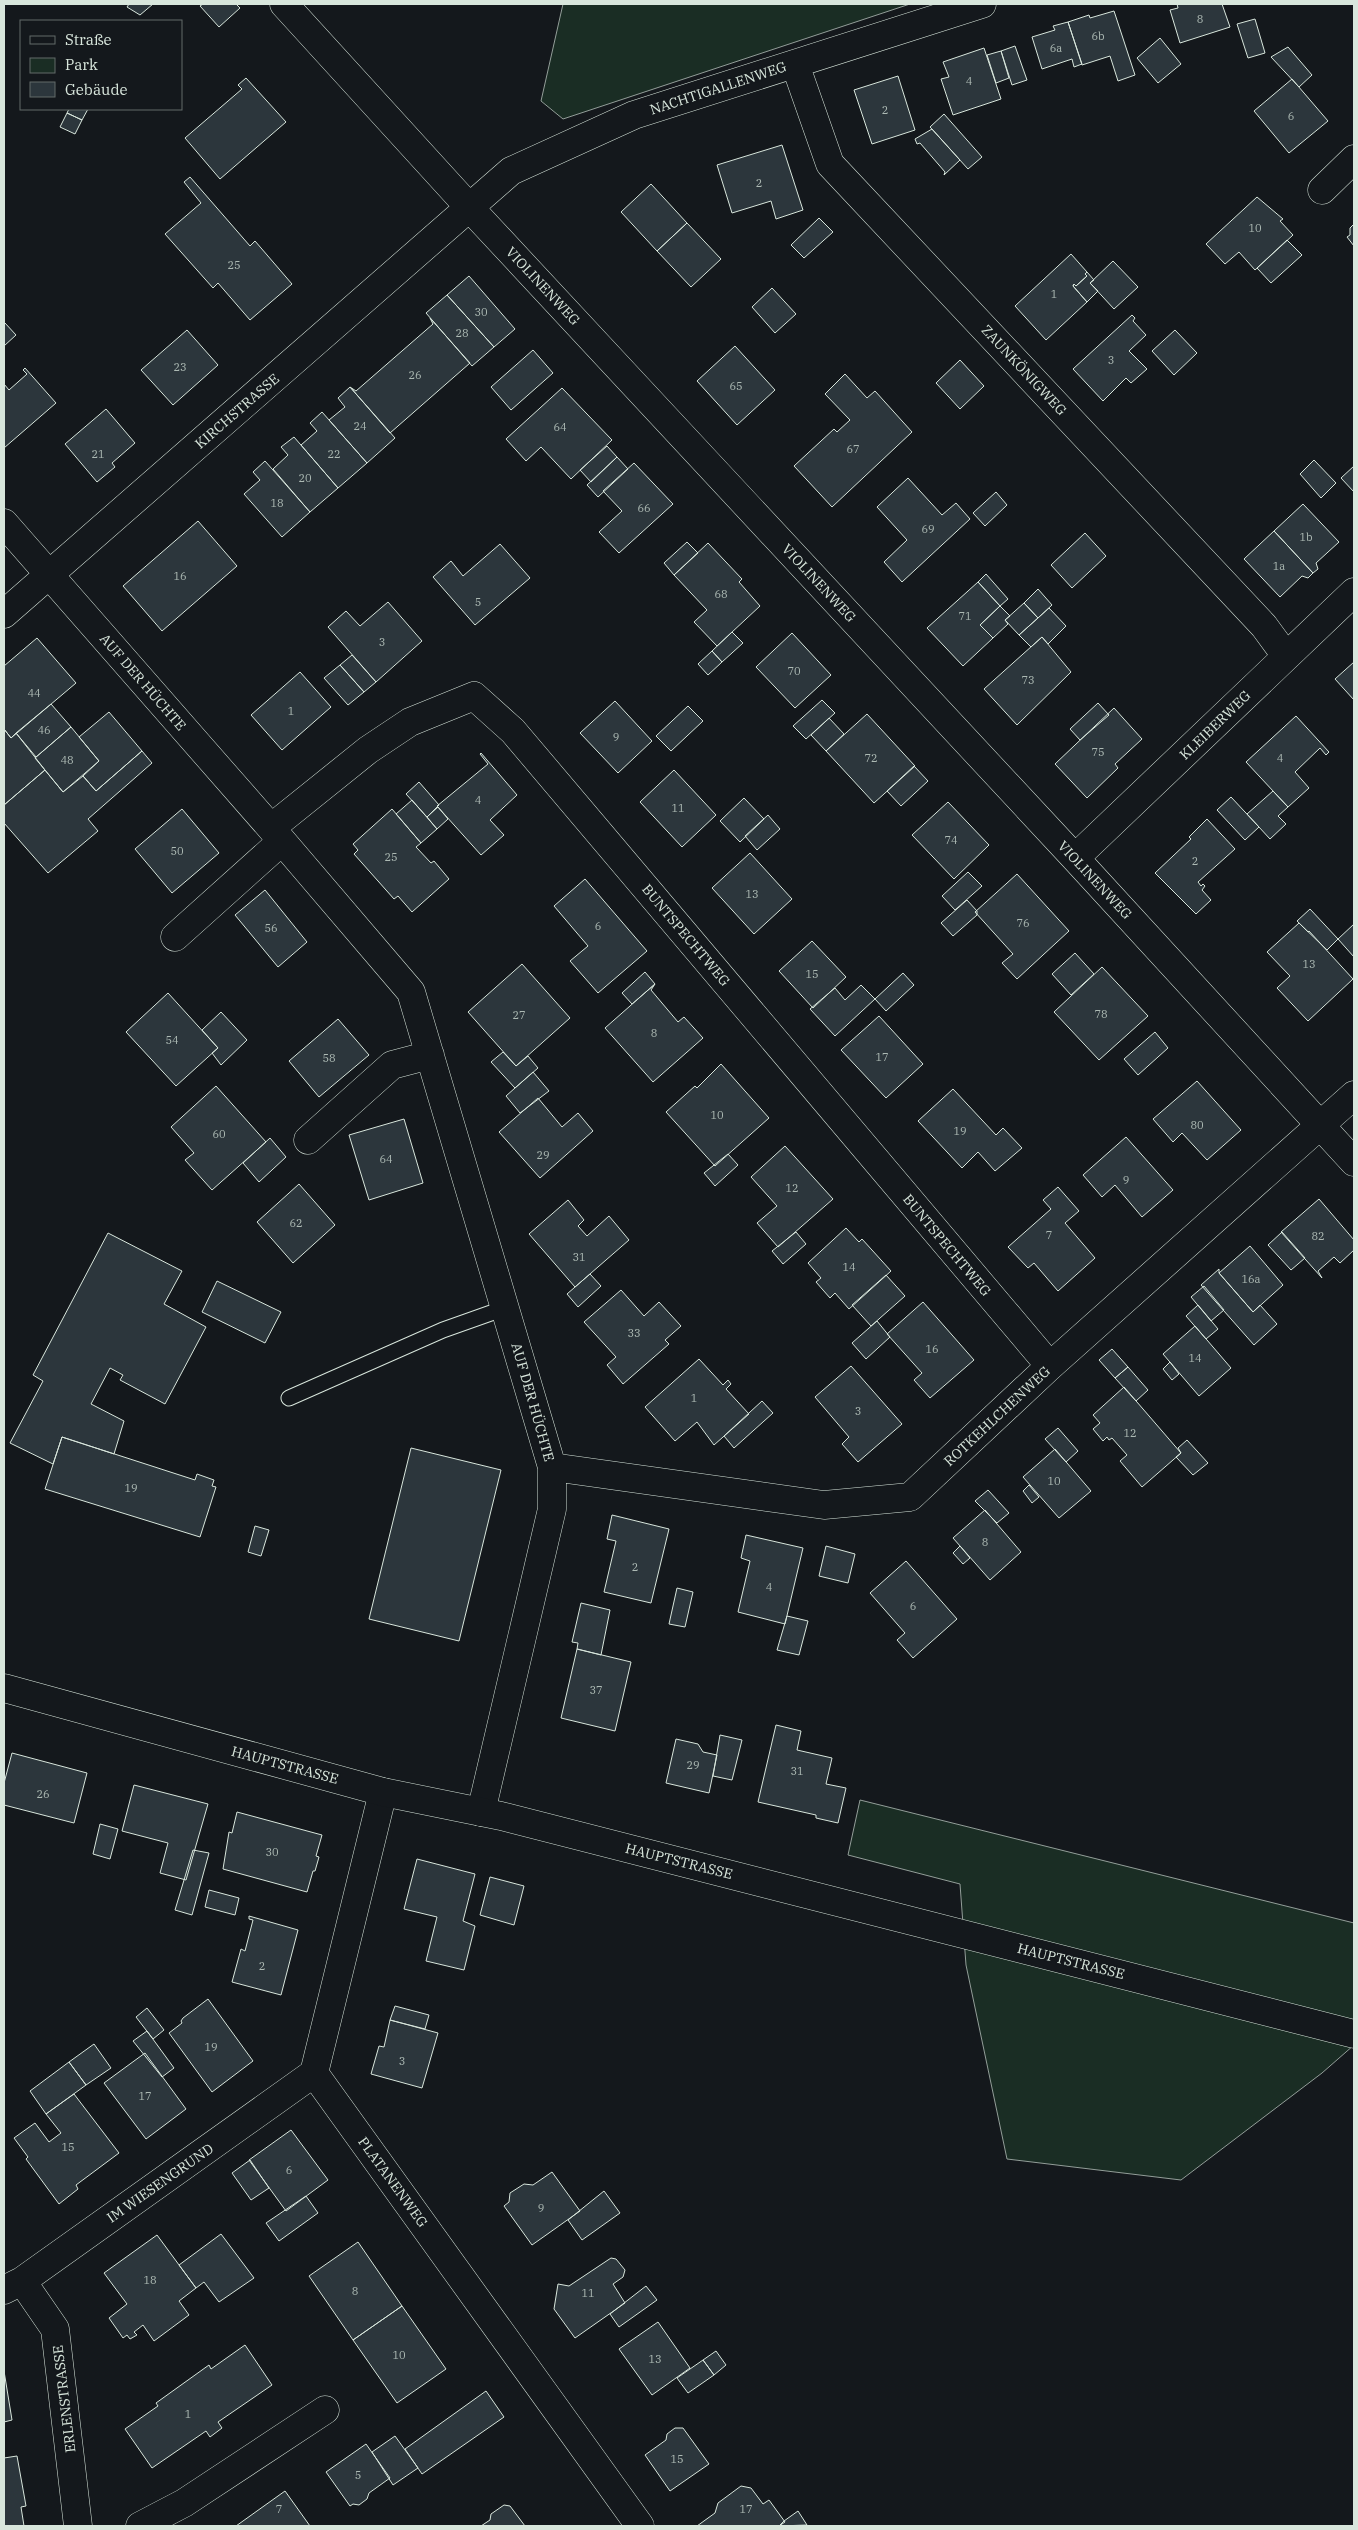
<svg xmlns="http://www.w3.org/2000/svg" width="1358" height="2530" font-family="'IBM Plex Serif',serif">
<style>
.green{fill:#1a2d24;stroke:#939e99}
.building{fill:#2c363c;stroke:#d8e6dc}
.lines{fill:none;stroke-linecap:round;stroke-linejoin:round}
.service-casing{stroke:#d8e6dc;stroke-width:17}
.minor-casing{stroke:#d8e6dc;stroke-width:29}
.tertiary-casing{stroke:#d8e6dc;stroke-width:29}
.service{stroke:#14181c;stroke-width:15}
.minor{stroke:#14181c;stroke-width:28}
.tertiary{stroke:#14181c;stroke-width:28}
.labels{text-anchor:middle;stroke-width:4;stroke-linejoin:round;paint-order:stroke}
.number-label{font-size:11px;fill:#adbab4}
.street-label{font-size:14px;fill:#d8e6dc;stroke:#14181c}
</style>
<rect width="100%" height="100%" fill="#14181c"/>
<path class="green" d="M563,4H910L563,119L541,101Z
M860,1800L1354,1923V2045L1322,2073L1181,2180L1007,2159L966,1965L960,1884L848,1855Z"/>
<path class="building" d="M129,4H153L140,15L127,7Z
M203,4H236L240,8L219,27L200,6Z
M1177,4H1222L1230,27L1180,43L1170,10L1178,8Z
M1114,11L1135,75L1118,81L1110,56L1082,65L1068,22L1089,15L1090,18Z
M1255,19L1265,53L1248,58L1237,24Z
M1068,22L1082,64L1074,67L1072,59L1042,69L1032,37L1055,30L1053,26Z
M1160,38L1181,64L1158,83L1137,58Z
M1015,46L1027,80L1012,85L1001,51Z
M1288,47L1312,75L1299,87L1271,57Z
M984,48L1001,99L953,115L941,79L949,77L943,62Z
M1001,51L1009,78L996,83L987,55Z
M898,76L915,130L872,144L854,90Z
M246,78L286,122L220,179L185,138L242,89L238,85Z
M1292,79L1328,121L1289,153L1254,111Z
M69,109H88L82,120L67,113Z
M67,113L82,120L75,134L60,127Z
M944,114L982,157L968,169L930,127Z
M932,129L960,160L944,175L945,172L920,143L917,144L915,139Z
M782,145L803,210L776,219L771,201L732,213L717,165Z
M190,177L250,246L255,241L292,284L250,320L218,283L213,288L165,234L201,203L184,182Z
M651,184L687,223L657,251L621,212Z
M1257,197L1283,219L1280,221L1293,235L1255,270L1239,252L1225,264L1206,244Z
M819,218L833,232L804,258L791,245Z
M687,223L721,259L691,287L657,251Z
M1354,224V246L1347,237L1350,235V228Z
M1287,240L1302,255L1271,283L1257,268Z
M1071,254L1087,272L1085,274L1087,276L1076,286L1074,284L1073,286L1087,302L1046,340L1015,306Z
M1113,261L1138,287L1114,309L1090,283Z
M1087,272L1094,280L1090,283L1098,291L1087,302L1073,286L1074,284L1076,286L1087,276L1085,274Z
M469,276L515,329L494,347L447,295Z
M772,288L796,314L775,333L752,307Z
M447,295L494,347L472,366L426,313Z
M1132,315L1135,318L1133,321L1146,335L1129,351L1147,369L1131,383L1126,378L1103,401L1073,369Z
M430,318L470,363L390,433L350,387L356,391L433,324Z
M5,323L16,335L4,346V324Z
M187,330L218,365L173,405L141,370Z
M1175,330L1197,353L1174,375L1152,351Z
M735,346L775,390L737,425L697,381Z
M533,350L553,373L511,410L491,387Z
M960,360L984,386L960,409L936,383Z
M25,368L56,403L4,448V384L9,390L27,374L23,370Z
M845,374L867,398L875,391L912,432L832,507L794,466L834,429L837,432L850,420L825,394Z
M350,387L395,438L367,463L329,420L345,407L338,398Z
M562,388L612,440L571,479L541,447L526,461L506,439Z
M106,409L135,443L112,463L115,467L97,482L65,444Z
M322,412L367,463L338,488L301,445L317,431L310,423Z
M294,437L338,488L310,512L273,469L288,455L281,447Z
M607,446L617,457L591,482L580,470Z
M617,457L628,469L598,497L587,485Z
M1314,460L1336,483L1321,498L1300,474Z
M265,461L310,512L282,537L244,494L260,480L253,472Z
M634,463L673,504L619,553L599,532L622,511L603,491Z
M1354,466V492L1341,478Z
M908,478L942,515L956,503L970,519L902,582L884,562L907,540L877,507Z
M996,492L1007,505L985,526L973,513Z
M1303,504L1339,542L1316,563L1318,569L1313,573L1274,531Z
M198,521L237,566L162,631L123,586Z
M1274,531L1313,573L1308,578L1302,576L1280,597L1244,559Z
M1085,533L1106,556L1072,588L1051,565Z
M687,542L698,553L674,575L664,563Z
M708,543L742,579L739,582L760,606L717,646L694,622L707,610L674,575Z
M500,544L530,578L475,625L433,577L451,561L463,576Z
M986,574L1008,599L1000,606L978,582Z
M978,582L1000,606L980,625L993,638L963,666L927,628Z
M1038,589L1052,605L1038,618L1024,603Z
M388,602L422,641L376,682L328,627L346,611L360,626Z
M1024,603L1038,618L1019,635L1005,620Z
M1000,606L1010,616L1005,620L1008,624L993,638L980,625Z
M1049,608L1066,626L1048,644L1042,637L1031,647L1019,635Z
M732,632L743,643L722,662L712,651Z
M792,633L831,675L795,708L756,667Z
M1042,637L1071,672L1017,725L984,689Z
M37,638L76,683L11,738L4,729V666Z
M712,651L722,662L708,675L698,664Z
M352,655L376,682L364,692L340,665Z
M1354,662V700L1335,679Z
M340,665L364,692L348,705L324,678Z
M300,672L331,707L282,750L251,715Z
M822,700L835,713L806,739L793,726Z
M615,701L652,741L618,773L580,733Z
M1098,703L1109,715L1080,740L1070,729Z
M51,704L71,727L36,757L16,733Z
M688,706L703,721L671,751L656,736Z
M1114,708L1142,739L1115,764L1118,768L1087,798L1055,764Z
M109,712L142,751L96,791L83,776L99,761L79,737Z
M867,714L915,766L874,803L826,751Z
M1296,716L1329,752L1326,755L1320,748L1295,772L1309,788L1288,807L1246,762Z
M829,718L844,734L826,751L811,735Z
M71,727L99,761L63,792L35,758Z
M4,729L11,738L16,733L45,770L4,805Z
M142,751L152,763L88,819L98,831L48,873L4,823V805L45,770L63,792L83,776L96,791Z
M481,753L517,795L490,820L504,835L481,855L437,806L488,764L480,754Z
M914,766L928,781L901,806L887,791Z
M674,770L716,815L682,847L640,802Z
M419,782L439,805L427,817L406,794Z
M1273,791L1288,807L1278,816L1286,824L1270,839L1247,814Z
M1231,797L1259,827L1245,840L1217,810Z
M744,798L764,819L740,842L720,821Z
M412,800L437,829L421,843L396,814Z
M948,802L989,845L954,879L912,835Z
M438,807L448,819L437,829L427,817Z
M182,809L219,853L172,893L135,849Z
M392,809L421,843L416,847L431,863L434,861L449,879L412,912L398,896L394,899L354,854L358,850L353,844Z
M768,815L780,829L757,850L745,836Z
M1207,819L1235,849L1198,882L1201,886L1203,884L1205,886L1202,890L1211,900L1196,914L1155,873L1191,839L1189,837Z
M750,853L792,899L754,934L712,888Z
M968,872L982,886L955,910L942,896Z
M1017,874L1069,931L1017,979L1002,963L1013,954L975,912Z
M585,879L647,951L598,993L570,961L588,946L554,906Z
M265,890L307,942L278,967L235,915Z
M967,900L977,911V915L953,936L941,923Z
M1310,909L1338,939L1327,950L1297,921Z
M1299,923L1308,932L1309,931L1353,979L1308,1021L1277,988L1290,976L1267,952Z
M1354,924V957L1338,939Z
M812,941L846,977L813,1008L779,971Z
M1075,953L1094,974L1071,995L1052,974Z
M522,964L570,1018L516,1066L468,1012Z
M1102,967L1148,1016L1099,1060L1054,1012Z
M645,972L655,984L632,1004L622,993Z
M903,973L914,985L886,1011L875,999Z
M655,984L651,990L678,1022L684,1017L703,1038L653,1082L605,1028Z
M861,985L875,999L835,1036L810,1009L835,988L845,1000Z
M168,993L218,1048L176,1086L126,1032Z
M221,1012L247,1040L221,1065L212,1053L218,1048L202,1030Z
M879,1016L923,1064L886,1098L841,1050Z
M338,1019L369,1055L319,1097L289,1061Z
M1155,1032L1168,1048L1138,1075L1124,1059Z
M503,1052L516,1066L528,1056L538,1068L515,1088L491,1062Z
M721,1064L769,1118L715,1166L666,1112L695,1086L697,1088Z
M533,1072L549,1091L520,1113L506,1096Z
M1197,1081L1241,1130L1207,1160L1182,1133L1173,1142L1153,1119Z
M216,1086L266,1142L212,1190L185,1160L194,1153L171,1127Z
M953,1089L996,1135L1003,1128L1022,1148L995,1171L978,1152L962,1168L918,1121Z
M538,1098L562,1127L578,1113L593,1131L540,1178L499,1132Z
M404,1119L423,1183L369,1200L349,1135Z
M1126,1137L1173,1190L1142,1217L1115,1185L1102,1197L1083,1175Z
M270,1138L286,1157L259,1182L243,1163Z
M785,1146L833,1199L778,1247L757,1223L777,1206L751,1177Z
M728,1154L738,1165L715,1186L704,1173Z
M299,1184L335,1225L293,1263L257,1222Z
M1058,1187L1079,1211L1065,1223L1095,1258L1058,1291L1034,1263L1028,1268L1008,1247L1051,1209L1043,1200Z
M1319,1199L1354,1240V1250L1340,1263L1334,1257L1318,1271L1322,1278L1281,1232Z
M568,1200L584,1220L578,1226L587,1236L609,1216L629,1240L575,1287L529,1234Z
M846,1228L859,1242L862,1239L891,1271L849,1309L835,1293L830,1298L816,1282L821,1278L808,1263Z
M796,1232L806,1244L783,1264L772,1251Z
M1282,1232L1305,1258L1291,1270L1268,1245Z
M108,1233L182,1271L164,1304L206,1327L165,1404L120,1380L123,1375L110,1368L91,1404L124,1421L114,1454L62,1437L53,1464L10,1443L43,1381L33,1375Z
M1250,1246L1283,1285L1253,1312L1219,1273Z
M1219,1269V1273L1253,1312L1260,1305L1277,1324L1254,1345L1201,1285Z
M590,1274L601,1286L578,1307L567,1294Z
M886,1275L905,1296L871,1326L852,1305Z
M217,1281L281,1312L265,1343L202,1312Z
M1204,1286L1224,1310L1211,1321L1191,1297Z
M621,1290L644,1316L659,1302L681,1326L665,1340L669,1344L623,1384L607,1365L616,1357L584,1322Z
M923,1302L974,1360L930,1398L914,1380L922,1373L887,1334Z
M1198,1305L1218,1329L1206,1339L1186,1316Z
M877,1321L890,1337L866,1359L852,1343Z
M1195,1326L1231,1368L1199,1396L1163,1354Z
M1112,1349L1128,1367L1115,1378L1099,1360Z
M699,1359L723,1385L728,1380L731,1384L726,1389L749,1414L714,1445L697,1422L675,1441L645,1407Z
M1170,1362L1179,1374L1172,1380L1163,1369Z
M851,1366L902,1424L858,1462L842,1444L849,1437L815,1397Z
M1128,1367L1148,1390L1136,1401L1115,1378Z
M1124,1387L1181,1453L1142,1487L1120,1461L1127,1455L1112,1438L1109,1440L1107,1437L1103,1441L1093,1429L1100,1423L1093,1415Z
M762,1401L773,1413L734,1448L724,1436Z
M1058,1428L1078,1451L1066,1462L1045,1439Z
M62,1437L195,1480L197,1474L214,1480L212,1486L216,1487L200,1537L45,1489Z
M1187,1440L1208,1463L1193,1475L1176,1457L1181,1453L1178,1448Z
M411,1448L501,1470L459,1641L369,1619Z
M1055,1449L1091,1491L1059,1518L1023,1477Z
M1029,1485L1039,1497L1032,1503L1023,1491Z
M988,1490L1009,1513L997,1523L975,1501Z
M985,1510L1021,1552L990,1580L953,1538Z
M612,1515L669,1529L651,1603L604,1592L616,1541L607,1539Z
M255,1526L269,1530L261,1556L248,1552Z
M746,1535L803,1548L785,1624L738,1612L750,1561L741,1558Z
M826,1546L855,1554L848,1583L819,1576Z
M960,1546L970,1558L963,1564L953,1553Z
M906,1561L957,1619L913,1658L897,1640L905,1633L870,1593Z
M677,1588L693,1592L685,1627L669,1624Z
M581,1603L610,1610L601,1655L577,1649L578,1643L572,1642Z
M787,1616L808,1621L799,1655L777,1650Z
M577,1649L631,1662L615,1731L561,1718Z
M776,1725L801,1731L797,1750L832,1758L826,1784L846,1788L838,1823L816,1818V1815L758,1802Z
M720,1735L742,1740L732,1780L713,1776Z
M676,1739L698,1744L703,1752L717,1755L709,1793L666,1783Z
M12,1753L87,1773L74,1823L4,1805V1783Z
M134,1785L208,1804L186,1880L160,1873L168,1843L122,1831Z
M237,1812L322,1835L316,1856L319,1857L315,1871H313L307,1892L223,1869L229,1832L232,1833Z
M100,1824L118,1829L110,1859L93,1854Z
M193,1850L209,1853L192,1915L175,1910Z
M417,1859L475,1874L463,1921L475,1926L464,1970L426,1961L437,1917L404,1909Z
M490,1877L524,1886L514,1925L480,1915Z
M209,1890L239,1898L235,1915L205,1907Z
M249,1916L298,1930L281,1995L232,1982L241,1949L245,1951L253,1920L249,1919Z
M208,1999L253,2061L212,2092L169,2033L182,2023L181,2021L183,2018Z
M395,2006L429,2015L425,2029L390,2020Z
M147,2008L164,2030L153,2039L136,2017Z
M390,2020L438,2033L422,2088L371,2074L379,2046L384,2047Z
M147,2031L174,2068L162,2077L133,2041Z
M94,2044L111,2068L86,2085L69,2062Z
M145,2053L186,2109L146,2139L104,2083Z
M69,2062L86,2085L46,2114L30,2091Z
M74,2094L119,2153L76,2185L78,2189L59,2204L26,2159L28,2157L14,2138L35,2123L49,2142L61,2133L46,2114Z
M291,2130L328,2180L286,2211L249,2160Z
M250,2160L269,2188L251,2200L232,2173Z
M552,2172L580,2211L532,2245L504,2206L509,2202L510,2193L524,2184L533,2185Z
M604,2191L620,2213L582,2240L568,2220Z
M306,2196L318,2213L279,2241L266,2223Z
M221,2234L254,2278L219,2302L204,2282L196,2288L179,2265Z
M157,2235L196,2288L179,2301L189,2315L154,2341L143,2325L134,2332L137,2335L130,2339L127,2335L123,2338L109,2318L127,2304L104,2273Z
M358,2242L402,2306L353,2340L309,2276Z
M611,2258L616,2259L625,2270L623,2277L613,2284L625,2303L575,2338L554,2309L558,2284L569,2286Z
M646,2286L657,2300L619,2327L610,2314Z
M402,2306L446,2369L397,2403L353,2340Z
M658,2322L690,2368L652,2395L619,2349Z
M245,2345L272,2385L218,2422L222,2428L210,2437L206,2431L152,2468L125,2429L158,2406L156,2403L209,2365L211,2369Z
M716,2351L726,2365L714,2375L703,2360Z
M703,2360L714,2375L688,2393L677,2378Z
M4,2371L12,2420L4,2422Z
M486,2391L504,2417L422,2474L405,2449Z
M675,2428H683L709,2464L670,2491L645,2455L666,2440L667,2434Z
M395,2436L418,2468L393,2485L372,2452Z
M366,2444L390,2478L369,2493L367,2499L359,2505L353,2504L350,2506L326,2472Z
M17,2456L26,2506L21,2507L24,2526H4V2458Z
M741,2486L751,2488L763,2504L769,2500L785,2522L779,2526H697L715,2513L718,2503Z
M285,2491L310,2526H236Z
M504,2505L510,2506L525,2526H481L490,2520L491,2514Z
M798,2511L807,2525L779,2526L784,2521Z"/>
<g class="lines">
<defs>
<path id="service" d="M289,1398L443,1330L505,1308"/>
<path id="minor" d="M284,4L469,207L1075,858L1354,1162
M795,64L830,164L1264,626L1286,656
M1322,190L1354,159
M4,523L271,828L411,992L552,1467V1509L481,1812
M4,614L511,171L634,115L982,4
M271,828L368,750L410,722L474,696L513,731L1050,1366
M1075,858L1354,592
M175,937L282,841
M308,1140L392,1065L430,1055
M552,1467L824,1505L910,1497L1050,1366L1354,1095
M383,1792L314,2073L640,2526
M22,2281L55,2329L78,2526
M4,2290L22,2281L314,2073
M140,2526L184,2503L325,2410"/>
<path id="tertiary" d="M4,1688L383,1792L501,1816L1354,2034"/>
</defs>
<use href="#service" class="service-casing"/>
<use href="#minor" class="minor-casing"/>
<use href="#tertiary" class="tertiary-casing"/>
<use href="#service" class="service"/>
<use href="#minor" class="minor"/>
<use href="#tertiary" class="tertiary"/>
</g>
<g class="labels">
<g class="number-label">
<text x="1200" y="23">8</text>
<text x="1098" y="40">6b</text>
<text x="1056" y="52">6a</text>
<text x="969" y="85">4</text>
<text x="885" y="114">2</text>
<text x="1291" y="120">6</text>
<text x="759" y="187">2</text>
<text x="1255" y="232">10</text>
<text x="234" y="269">25</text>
<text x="1054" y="298">1</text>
<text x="481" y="316">30</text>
<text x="462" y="337">28</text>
<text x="1111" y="364">3</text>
<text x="180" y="371">23</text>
<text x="415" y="379">26</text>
<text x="736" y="390">65</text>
<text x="360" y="430">24</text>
<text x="560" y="431">64</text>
<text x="853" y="453">67</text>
<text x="98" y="458">21</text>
<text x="334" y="458">22</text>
<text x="305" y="482">20</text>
<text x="277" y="507">18</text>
<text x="644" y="512">66</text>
<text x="928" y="533">69</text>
<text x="1306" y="541">1b</text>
<text x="1279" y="570">1a</text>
<text x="180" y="580">16</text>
<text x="721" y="598">68</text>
<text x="478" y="606">5</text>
<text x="965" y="620">71</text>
<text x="382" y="646">3</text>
<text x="794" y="675">70</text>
<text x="1028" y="684">73</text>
<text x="34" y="697">44</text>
<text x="291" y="715">1</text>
<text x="44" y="734">46</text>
<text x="616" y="741">9</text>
<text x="1098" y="756">75</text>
<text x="871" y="762">72</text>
<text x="1280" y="762">4</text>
<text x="67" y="764">48</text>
<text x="478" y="804">4</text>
<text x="678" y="812">11</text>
<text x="951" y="844">74</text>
<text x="177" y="855">50</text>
<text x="391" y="861">25</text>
<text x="1195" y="865">2</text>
<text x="752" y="898">13</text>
<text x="1023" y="927">76</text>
<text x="598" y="930">6</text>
<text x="271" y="932">56</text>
<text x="1309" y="968">13</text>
<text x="812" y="978">15</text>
<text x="1101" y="1018">78</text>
<text x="519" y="1019">27</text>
<text x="654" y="1037">8</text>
<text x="172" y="1044">54</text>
<text x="882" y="1061">17</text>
<text x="329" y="1062">58</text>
<text x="717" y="1119">10</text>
<text x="1197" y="1129">80</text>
<text x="960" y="1135">19</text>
<text x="219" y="1138">60</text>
<text x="543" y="1159">29</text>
<text x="386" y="1163">64</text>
<text x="1126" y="1184">9</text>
<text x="792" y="1192">12</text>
<text x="296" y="1227">62</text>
<text x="1049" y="1239">7</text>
<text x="1318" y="1240">82</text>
<text x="579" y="1261">31</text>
<text x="849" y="1271">14</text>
<text x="1251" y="1283">16a</text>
<text x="634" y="1337">33</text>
<text x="932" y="1353">16</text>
<text x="1195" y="1362">14</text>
<text x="694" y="1402">1</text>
<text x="858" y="1415">3</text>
<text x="1130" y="1437">12</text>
<text x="1054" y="1485">10</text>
<text x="131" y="1492">19</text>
<text x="985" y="1546">8</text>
<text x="635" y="1571">2</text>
<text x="769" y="1591">4</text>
<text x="913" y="1610">6</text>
<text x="596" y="1694">37</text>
<text x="693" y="1769">29</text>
<text x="797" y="1775">31</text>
<text x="43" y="1798">26</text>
<text x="272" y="1856">30</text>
<text x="262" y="1970">2</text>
<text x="211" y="2051">19</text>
<text x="402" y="2065">3</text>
<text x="145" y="2100">17</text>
<text x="68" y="2151">15</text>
<text x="289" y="2174">6</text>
<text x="541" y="2212">9</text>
<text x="150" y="2284">18</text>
<text x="355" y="2295">8</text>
<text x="588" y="2297">11</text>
<text x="399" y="2359">10</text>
<text x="655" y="2363">13</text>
<text x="188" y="2418">1</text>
<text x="677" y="2463">15</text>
<text x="358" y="2479">5</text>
<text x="279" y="2513">7</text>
<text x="746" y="2513">17</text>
</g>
<g class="street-label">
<text transform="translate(718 88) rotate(-18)" y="5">NACHTIGALLENWEG</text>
<text transform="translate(543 286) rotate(47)" y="5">VIOLINENWEG</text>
<text transform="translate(1024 370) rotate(47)" y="5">ZAUNKÖNIGWEG</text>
<text transform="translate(237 411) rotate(-41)" y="5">KIRCHSTRASSE</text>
<text transform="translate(819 583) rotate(47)" y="5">VIOLINENWEG</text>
<text transform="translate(143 682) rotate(49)" y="5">AUF DER HÜCHTE</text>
<text transform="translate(1215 725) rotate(-44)" y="5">KLEIBERWEG</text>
<text transform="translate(1095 880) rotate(47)" y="5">VIOLINENWEG</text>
<text transform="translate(686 935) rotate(50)" y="5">BUNTSPECHTWEG</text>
<text transform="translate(947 1245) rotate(50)" y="5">BUNTSPECHTWEG</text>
<text transform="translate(533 1402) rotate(74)" y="5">AUF DER HÜCHTE</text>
<text transform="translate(997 1416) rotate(-43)" y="5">ROTKEHLCHENWEG</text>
<text transform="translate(285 1765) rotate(15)" y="5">HAUPTSTRASSE</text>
<text transform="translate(679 1861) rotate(14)" y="5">HAUPTSTRASSE</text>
<text transform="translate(1071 1961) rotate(14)" y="5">HAUPTSTRASSE</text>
<text transform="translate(393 2182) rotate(54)" y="5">PLATANENWEG</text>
<text transform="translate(160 2183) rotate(-35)" y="5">IM WIESENGRUND</text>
<text transform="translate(64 2399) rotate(-97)" y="5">ERLENSTRASSE</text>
</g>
</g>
<rect width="1358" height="2530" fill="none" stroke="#d8e6dc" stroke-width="10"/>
<rect x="20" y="20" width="162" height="90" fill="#14181c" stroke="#626a69"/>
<rect x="30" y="36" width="25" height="8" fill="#14181c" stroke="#626a69"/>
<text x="65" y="45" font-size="15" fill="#d8e6dc">Straße</text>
<rect x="30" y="58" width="25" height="15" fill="#1a2d24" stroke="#626a69"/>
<text x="65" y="70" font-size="15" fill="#d8e6dc">Park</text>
<rect x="30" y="82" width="25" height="15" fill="#2c363c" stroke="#626a69"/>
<text x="65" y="95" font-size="15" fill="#d8e6dc">Gebäude</text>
</svg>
